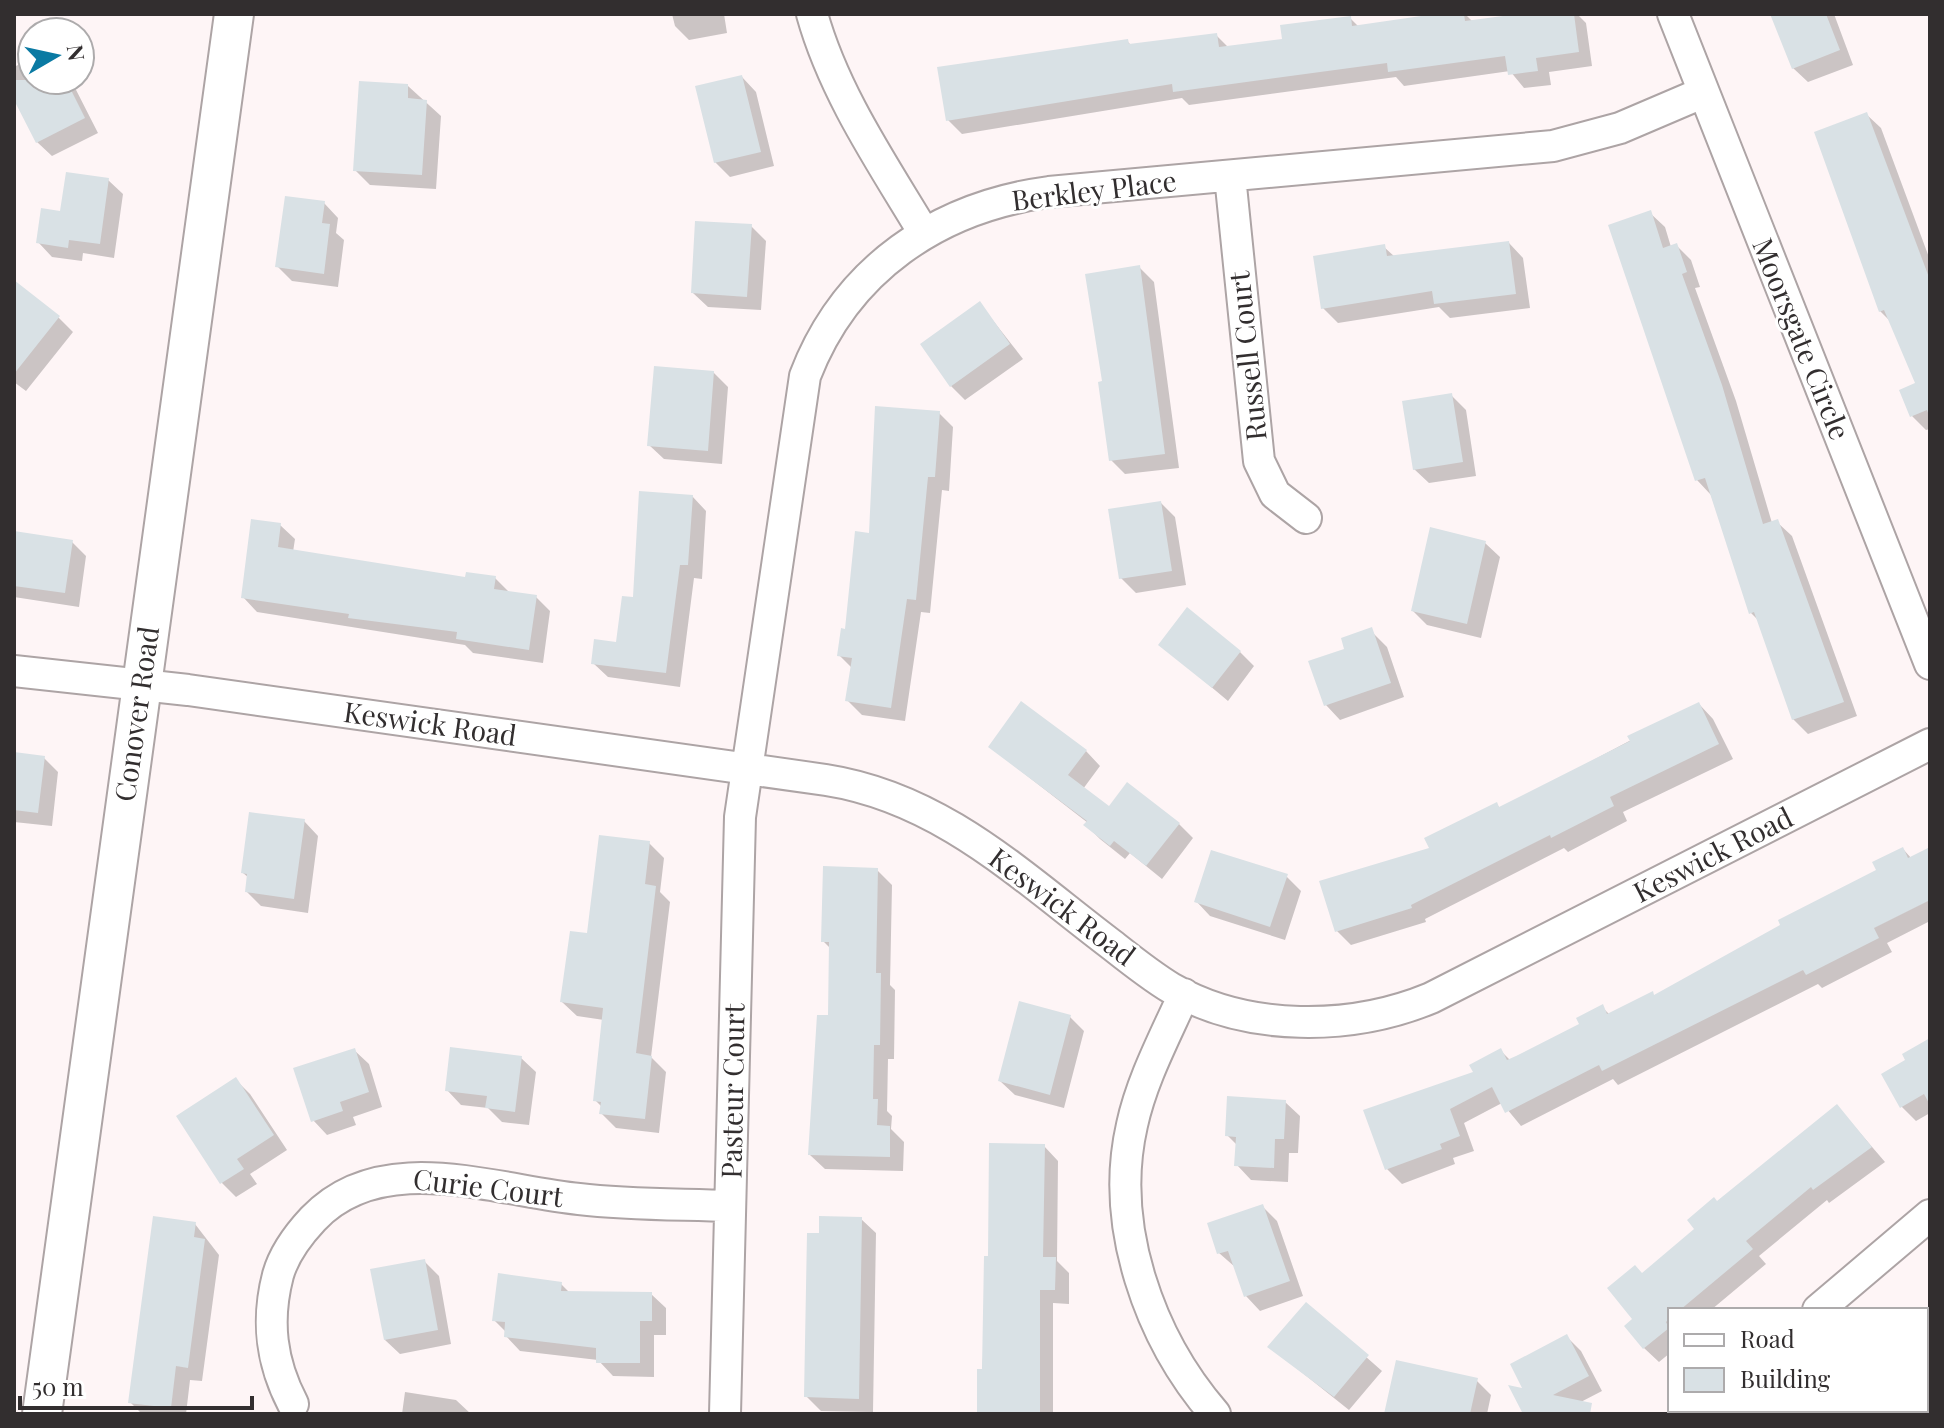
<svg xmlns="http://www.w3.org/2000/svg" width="1944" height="1428" font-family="'Playfair Display',serif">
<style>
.shadow{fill:#0003}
.building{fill:#d9e1e5}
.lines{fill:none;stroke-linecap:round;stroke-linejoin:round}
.minor-casing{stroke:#ada4a5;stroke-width:34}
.tertiary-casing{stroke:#ada4a5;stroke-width:42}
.minor{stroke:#fff;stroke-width:30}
.tertiary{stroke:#fff;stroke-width:38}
.labels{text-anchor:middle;stroke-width:6;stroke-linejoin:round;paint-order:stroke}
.street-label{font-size:28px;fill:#322e2f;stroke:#fff}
</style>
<rect width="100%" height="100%" fill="#fef5f6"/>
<path class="shadow" d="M672,14H724L727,33L689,40L675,26Z
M1449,14H1465L1473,22L1532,14H1577L1586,23L1592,66L1549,72L1551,85L1524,88L1510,71L1404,86L1396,77L1189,105L1182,98L962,134L948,120L1127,41L1132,46L1216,35L1229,48L1284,40L1350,18L1359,27Z
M1773,14H1834L1853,65L1808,82L1793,68Z
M32,58V80H71L98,133L52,156L37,142L14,96V67Z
M742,77L756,92L774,166L730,177L715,162Z
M408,86L441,116L436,189L370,185L355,170Z
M1866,114L1881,128L1930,260V429L1926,430L1912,416L1918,384L1892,323L1880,311Z
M108,180L123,194L114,258L83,253L82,261L52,257L38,242L62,214Z
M324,203L338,218L336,233L344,240L338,287L292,281L278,267Z
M1650,213L1665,227L1671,247L1676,245L1691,260L1700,287L1695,288L1736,401L1772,523L1777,522L1792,536L1857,716L1808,734L1793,719L1759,621L1751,613L1711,495L1697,480Z
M751,226L766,241L761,310L708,307L693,293Z
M1509,243L1523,258L1530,308L1450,318L1439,307L1338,323L1323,308L1384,247L1395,257Z
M1139,267L1154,282L1179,468L1125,474L1111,460L1104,383Z
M14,290L58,317L73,332L26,391L14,382Z
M980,304L1023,359L965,400L951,386Z
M713,372L728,387L722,464L664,459L649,445Z
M1451,395L1466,410L1476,476L1429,483L1414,469Z
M939,413L953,427L949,491L942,490L930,613L921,612L905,721L862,715L847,700L852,668L839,655Z
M692,496L706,511L702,579L694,578L680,687L608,677L593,663L618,644L635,600Z
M1161,503L1175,517L1186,585L1136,593L1121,578Z
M280,525L295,539L293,552L467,579L495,578L510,593L536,597L550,611L543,663L473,653L465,645L257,612L243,597Z
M14,533L72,542L86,556L79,607L14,597Z
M1485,543L1500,557L1481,638L1427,625L1413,611Z
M1372,632L1387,647L1404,697L1340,720L1326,705L1347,650Z
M1160,644L1240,652L1254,666L1228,701Z
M1699,704L1713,719L1733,759L1623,812L1627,821L1568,852L1564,848L1425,919L1426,922L1351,945L1336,930L1432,850L1496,804L1501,809Z
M990,747L1086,751L1100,766L1083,789L1109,809L1179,824L1193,838L1162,879L1130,853L1125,859L1100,839L1086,825L1088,823Z
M14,754L44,758L58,772L52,826L14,822Z
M304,821L318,836L308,913L261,906L247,892L249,878L243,873Z
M649,843L664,858L660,892L670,902L651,1057L666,1072L659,1133L616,1128L601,1113L602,1107L595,1100L604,1020L577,1016L562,1002L588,936Z
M1903,849L1912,859L1930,850V921L1887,943L1892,952L1822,988L1818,984L1618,1085L1613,1079L1521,1126L1502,1103L1464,1123L1474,1151L1453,1158L1455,1164L1402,1184L1387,1169L1501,1051L1510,1060L1582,1025L1602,1007L1610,1015L1655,996L1879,871Z
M877,870L892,885L890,985L895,990L894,1059H888L887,1111L892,1116L891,1129L904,1142L903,1171L825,1169L810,1155L830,1017L831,949L823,941Z
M1286,876L1301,891L1285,940L1210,916L1196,901Z
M1070,1017L1084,1031L1064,1108L1015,1095L1000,1081Z
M1930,1040V1113L1916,1121L1901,1106L1908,1061Z
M354,1050L369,1064L382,1107L353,1117L356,1125L327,1135L313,1120Z
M521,1058L536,1072L529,1125L502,1122L488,1108L461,1105L447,1090Z
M236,1080L250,1094L287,1150L250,1174L257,1184L236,1197L222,1183Z
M1285,1102L1300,1116L1298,1153H1289L1288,1182L1251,1180L1237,1165L1238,1146L1227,1135Z
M1837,1106L1885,1162L1829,1203L1827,1200L1759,1256L1766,1264L1711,1310H1670V1353L1659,1362L1644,1348L1635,1320L1642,1275L1697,1229L1718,1203Z
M1044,1146L1058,1161L1057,1261L1069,1273V1304L1053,1303V1414H979L990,1258Z
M1262,1206L1277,1221L1303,1296L1260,1311L1246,1296L1235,1267L1219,1253Z
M861,1219L876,1233L873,1412L821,1411L806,1396L821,1235Z
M195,1224L219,1255L202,1381L190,1380L186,1414H142L130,1402Z
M424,1261L439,1276L451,1344L400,1354L385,1340Z
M561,1284L570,1293L651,1294L666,1308V1335H654V1377L613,1376L598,1360L520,1351L506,1336V1332L494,1320Z
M1306,1304L1382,1371L1349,1410L1270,1347Z
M1567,1337L1581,1351L1602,1391L1575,1405L1584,1414H1525L1526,1391Z
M1930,1342V1414H1890L1887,1410H1926V1346Z
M1476,1380L1491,1395L1487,1414H1386Z
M405,1392L456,1400L471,1414H402Z"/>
<path class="building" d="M1435,14H1464L1465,21L1518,14H1574L1579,52L1536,58L1538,71L1508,75L1505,56L1388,72L1387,63L1173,92L1172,84L946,121L937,67L1128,39L1129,44L1217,33L1219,47L1282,39L1280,25L1351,16L1352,26Z
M1770,14H1826L1840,50L1792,69Z
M742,75L761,152L714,163L695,86Z
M14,80H66L85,118L36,143L14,100Z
M359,81L408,84V98L427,100L422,175L353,171Z
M1867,112L1930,280V418L1927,410L1910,417L1899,390L1915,383L1884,310L1879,312L1814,132Z
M66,172L109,178L100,244L69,240L68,248L36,243L41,208L60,211Z
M285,196L325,201L322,223L330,224L324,274L275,267Z
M1651,210L1663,248L1677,243L1687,272L1682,274L1722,385L1763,524L1778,519L1844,702L1792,720L1754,612L1749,614L1705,478L1695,481L1608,225Z
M695,221L752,224L747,297L691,293Z
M1509,241L1516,294L1434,304L1432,291L1321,309L1313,256L1385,244L1387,256Z
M1140,265L1165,454L1109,461L1098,382L1102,381L1085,274Z
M14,280L60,316L14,374Z
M980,301L1010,344L950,387L920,344Z
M654,366L714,371L708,451L647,446Z
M1452,393L1463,462L1413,470L1402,401Z
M875,406L940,411L935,477H928L916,600L907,599L891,708L845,701L852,658L837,656L841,628L845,629L855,531L869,533Z
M639,491L693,495L688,565H680L666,673L591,664L594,639L616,642L622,596L633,597Z
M1161,501L1172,571L1119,579L1108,509Z
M251,519L281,523L278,547L465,577L466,572L496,576L494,589L537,595L529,650L456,639L457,632L348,618L349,614L241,598Z
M1430,527L1486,541L1467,624L1411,611Z
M14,531L73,540L65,593L14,586Z
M1187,607L1241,651L1212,688L1158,645Z
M1372,627L1391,683L1324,706L1308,661L1344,649L1341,638Z
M1021,701L1087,750L1068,775L1109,806L1127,782L1180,823L1146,866L1114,841L1110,846L1083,825L1087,821L988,747Z
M1699,702L1719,744L1610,797L1614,806L1551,838L1550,835L1411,905L1412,908L1335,932L1319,881L1429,848L1424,838L1497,802L1499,807L1630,741L1627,736Z
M14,752L45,756L38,813L14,810Z
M249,812L305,819L294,899L245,892L247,874L241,873Z
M599,835L650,841L645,884L656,886L636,1053L652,1056L645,1119L599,1114L601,1102L593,1101L603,1008L560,1002L570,931L587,933Z
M1903,847L1908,858L1930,847V900L1874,928L1879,938L1806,975L1803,970L1602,1071L1599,1065L1505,1113L1492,1087L1450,1109L1460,1136L1440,1144L1442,1149L1385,1170L1363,1110L1473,1072L1469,1065L1501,1048L1507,1060L1516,1056L1579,1024L1576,1018L1603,1004L1607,1014L1653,991L1654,995L1780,925L1778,920L1876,870L1872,862Z
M1211,850L1288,874L1270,927L1194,902Z
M823,866L878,868L876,973H881L880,1045H874L873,1099H878L877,1125L890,1126V1157L808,1155L817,1015H828L829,942H821Z
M1019,1001L1071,1015L1050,1095L998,1081Z
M1930,1038V1105L1924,1094L1900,1108L1881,1074L1905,1060L1902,1054Z
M450,1047L522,1056L515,1112L485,1108L487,1096L445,1091Z
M355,1048L369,1092L340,1102L343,1111L311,1122L293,1068Z
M236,1077L274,1135L237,1159L244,1169L220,1184L176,1116Z
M1227,1096L1286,1100L1284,1139H1275L1274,1168L1234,1166L1236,1137L1225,1136Z
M1837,1104L1872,1147L1813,1190L1811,1187L1746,1241L1753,1249L1680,1310H1670V1318L1666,1322L1669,1328L1643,1349L1624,1326L1632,1319L1607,1288L1635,1265L1642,1273L1694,1229L1687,1220L1714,1197L1717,1201Z
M989,1143L1045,1144L1043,1257H1056L1055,1290H1040V1414H977V1369H982L984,1256H988Z
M1263,1204L1290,1281L1244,1297L1228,1251L1217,1254L1207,1223Z
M153,1216L196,1222L194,1237L205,1239L188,1368L176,1366L171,1408L128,1403Z
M819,1216L862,1217L859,1399L804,1397L807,1233H819Z
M425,1259L438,1330L384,1340L370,1269Z
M498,1273L562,1282L561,1291L652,1292V1321H640V1363H596V1348L504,1337L505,1322L492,1321Z
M1306,1302L1369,1355L1334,1397L1267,1347Z
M1567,1334L1589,1376L1553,1395L1592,1403L1590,1414H1523L1508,1385L1522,1388L1510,1364Z
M1396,1360L1478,1378L1470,1414H1384Z"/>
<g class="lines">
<defs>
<path id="minor" d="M812,14C834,93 882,163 924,233
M1673,14L1930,664
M1230,176L1259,461L1275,494L1306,518
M14,671L188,690L826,780C942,798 1022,877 1112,945C1131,960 1151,976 1171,988C1248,1032 1351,1031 1431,998L1930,744
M1184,994C1165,1037 1142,1079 1132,1125C1109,1225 1149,1338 1215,1414
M1818,1310L1930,1215
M293,1404C271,1362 266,1321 278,1275C284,1254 298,1235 313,1219C381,1147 493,1190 579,1199C629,1205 680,1204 730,1206
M1781,1410L1785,1414
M725,1414L740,817L805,376C846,269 938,207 1049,192L1553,146L1620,128L1702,93
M1693,1414L1698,1410"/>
<path id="tertiary" d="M42,1414L234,14"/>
</defs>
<use href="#minor" class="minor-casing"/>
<use href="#tertiary" class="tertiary-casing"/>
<use href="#minor" class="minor"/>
<use href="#tertiary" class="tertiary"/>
</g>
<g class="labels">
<g class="street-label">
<text transform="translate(1094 191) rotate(-7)" y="10">Berkley Place</text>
<text transform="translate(1801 339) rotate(68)" y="10">Moorsgate Circle</text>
<text transform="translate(1248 356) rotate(-96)" y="10">Russell Court</text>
<text transform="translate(137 714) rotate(-82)" y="10">Conover Road</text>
<text transform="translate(430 724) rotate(8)" y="10">Keswick Road</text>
<text transform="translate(1713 855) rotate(-27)" y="10">Keswick Road</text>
<text transform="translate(1062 907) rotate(37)" y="10">Keswick Road</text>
<text transform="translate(733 1091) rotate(-89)" y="10">Pasteur Court</text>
<text transform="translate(488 1188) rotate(7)" y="10">Curie Court</text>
</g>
</g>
<rect width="1944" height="1428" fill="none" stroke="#322e2f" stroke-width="32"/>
<rect x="1668" y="1308" width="260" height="104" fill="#ffffff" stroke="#adabac" stroke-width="2"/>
<rect x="1684" y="1334" width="40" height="12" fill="#ffffff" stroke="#adabac" stroke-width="2"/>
<text x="1740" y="1348" font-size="24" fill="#322e2f">Road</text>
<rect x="1684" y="1368" width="40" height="24" fill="#d9e1e5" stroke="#adabac" stroke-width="2"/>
<text x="1740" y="1388" font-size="24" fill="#322e2f">Building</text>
<g transform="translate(56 56) rotate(81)"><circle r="38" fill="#ffffff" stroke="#adabac" stroke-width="2"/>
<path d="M0-6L14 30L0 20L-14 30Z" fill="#0a7aa3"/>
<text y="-12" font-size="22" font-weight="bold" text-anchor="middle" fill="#322e2f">N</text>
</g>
<path d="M20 1396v12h232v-12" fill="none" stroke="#322e2f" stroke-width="4"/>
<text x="32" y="1396" font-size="24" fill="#322e2f" stroke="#ffffff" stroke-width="6" paint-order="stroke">50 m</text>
</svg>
